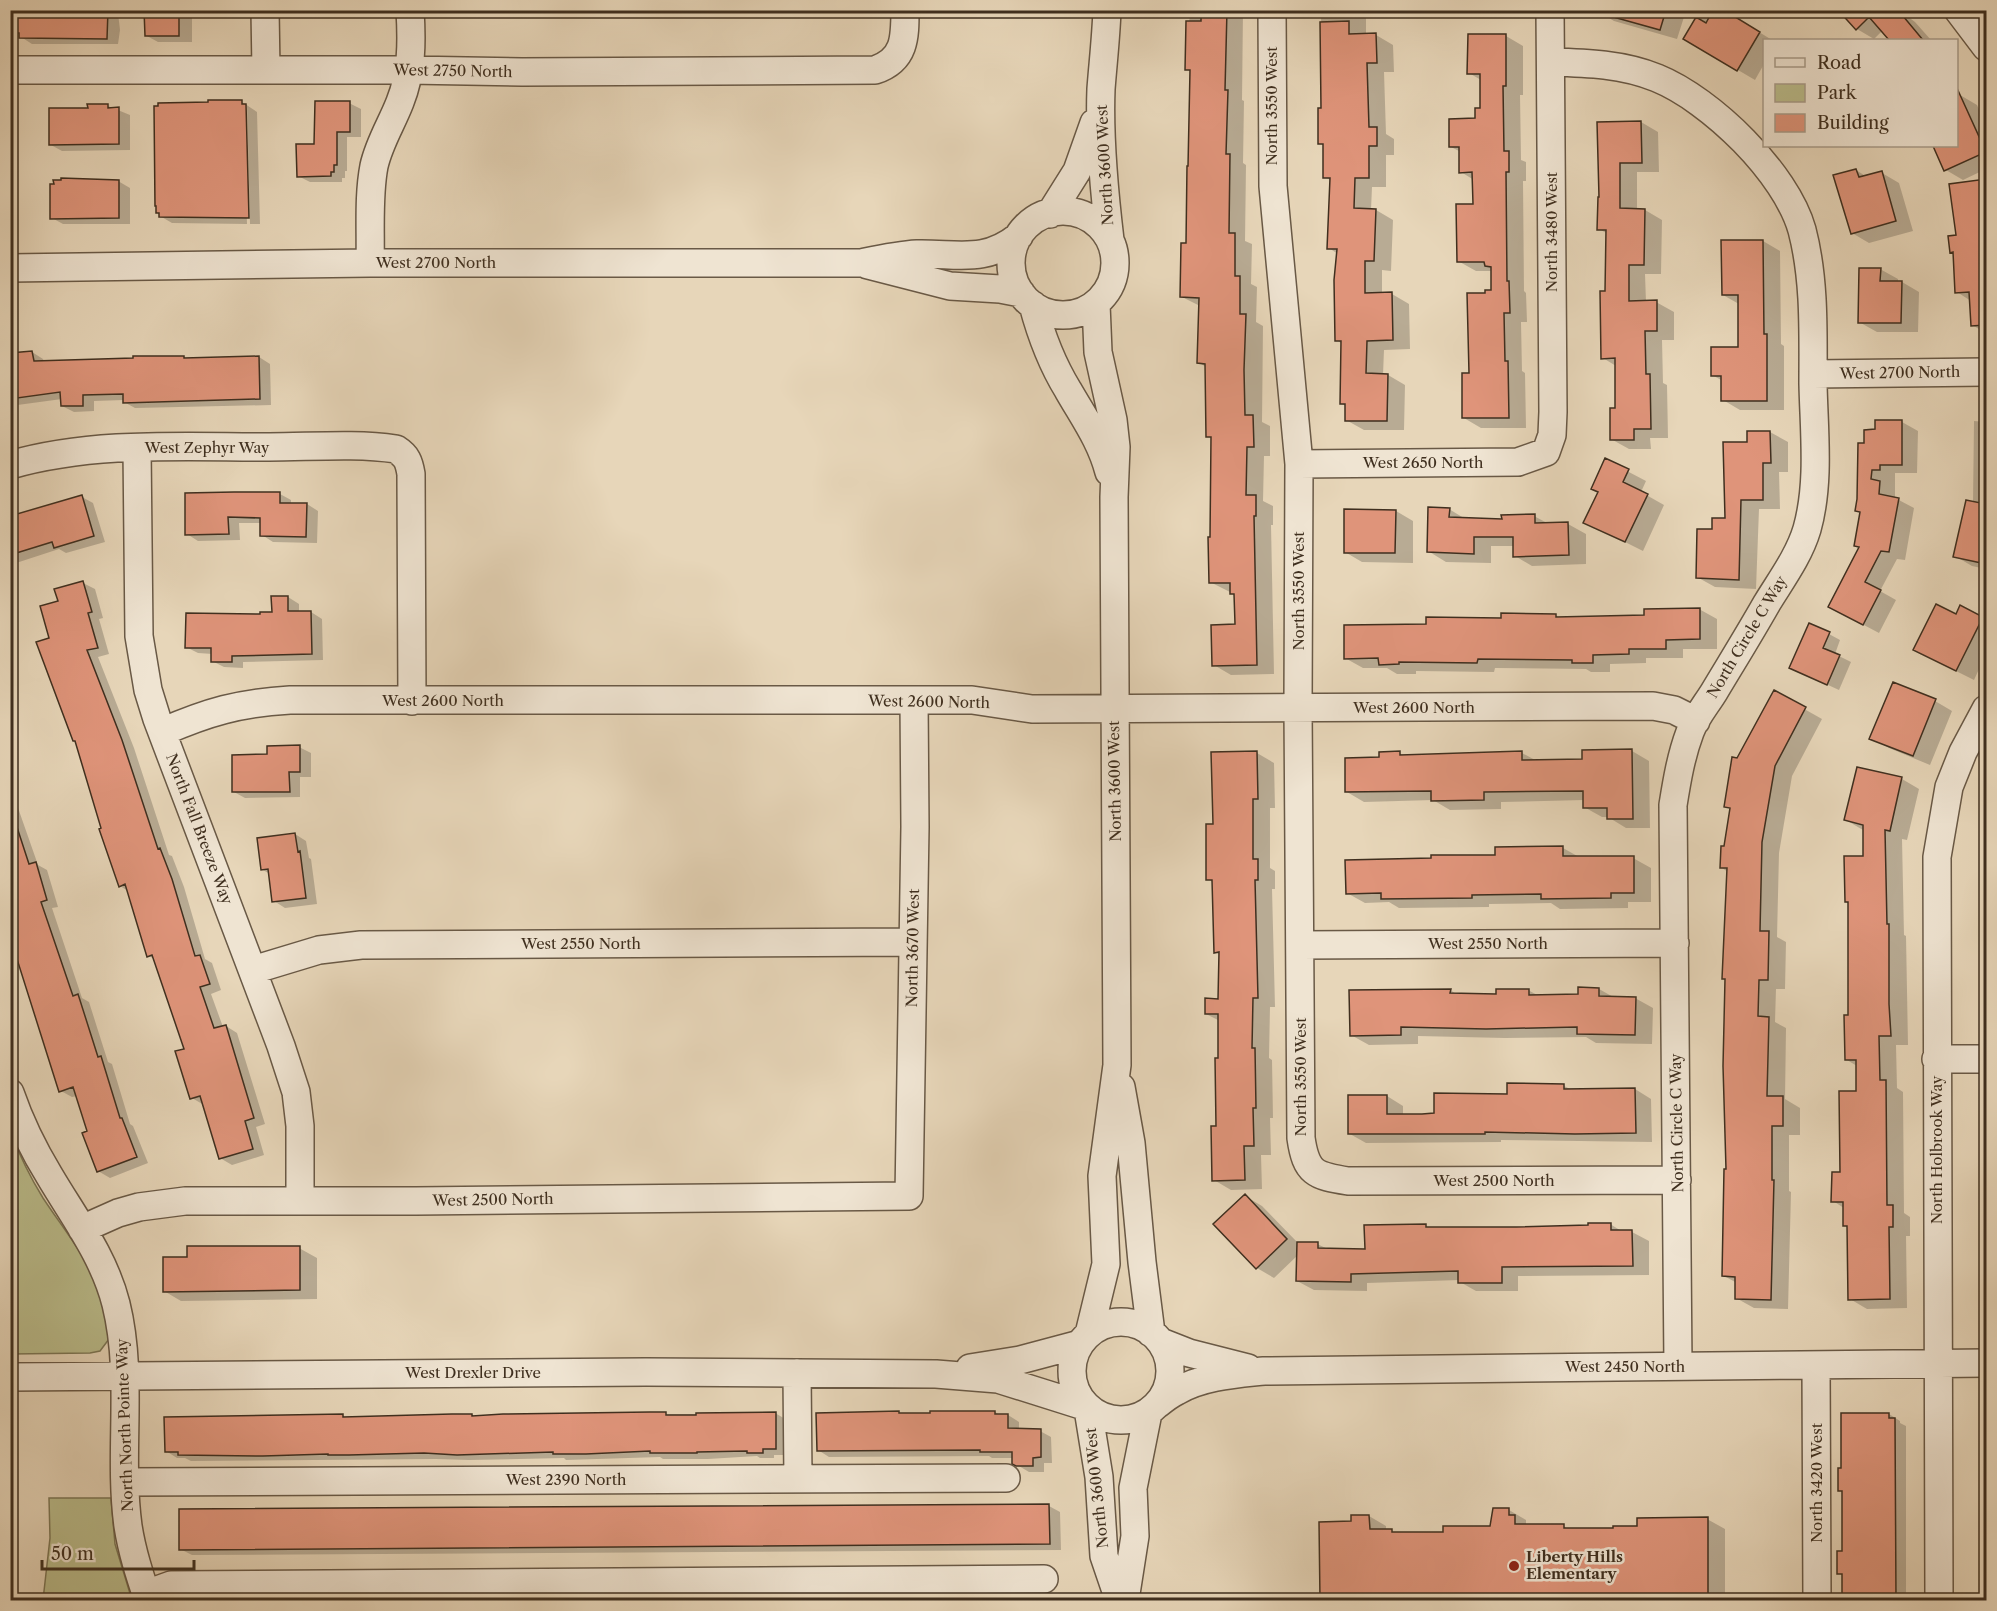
<svg xmlns="http://www.w3.org/2000/svg" width="1997" height="1611" font-family="'Libre Caslon Text',serif">
<style>
.green{fill:#babc8b;stroke:#7c7655;stroke-width:1.5}
.shadow{fill:#0003}
.building{fill:#df947a;stroke:#3f2f1f;stroke-width:1.5}
.lines{fill:none;stroke-linecap:round;stroke-linejoin:round}
.minor-casing{stroke:#695946;stroke-width:30}
.minor{stroke:#efe4d2;stroke-width:27}
.poi-dot{fill:#8f2418;stroke:#efe4d2;stroke-width:2}
.labels{text-anchor:middle;stroke-width:5;stroke-linejoin:round;paint-order:stroke}
.street-label{font-size:15px;fill:#3f2f1f;stroke:#efe4d2}
.poi-label{font-size:15px;font-weight:bold;fill:#3f2f1f;stroke:#efe4d2;text-anchor:start}
</style>
<rect width="100%" height="100%" fill="#e7d6b9"/>
<filter id="stains"><feTurbulence type="fractalNoise" baseFrequency=".00333" numOctaves="4"/><feColorMatrix values="0 0 0 0 .2 0 0 0 0 .09 0 0 0 0 .02 0 0 0 .5 -.17"/></filter>
<radialGradient id="worn" r=".72"><stop offset=".6" stop-color="#630" stop-opacity="0"/><stop offset="1" stop-color="#630" stop-opacity=".3"/></radialGradient>
<path class="green" d="M10,1131C19,1154 30,1177 43,1198C66,1233 94,1265 105,1307C108,1317 108,1328 109,1339L100,1351L90,1353L11,1354Z
M49,1498H111L115,1544L132,1600H43L50,1538Z"/>
<path class="shadow" d="M17,10H114L118,13L120,30L118,44H32L21,37V35L17,33Z
M146,10H192V42H158L147,36Z
M1190,10H1243L1242,100L1244,101L1243,163L1246,165L1245,241L1252,244L1251,284L1257,287L1256,322L1263,326L1262,422L1270,426V456H1264L1263,501L1273,506V525H1271L1274,674L1231,675L1214,665L1236,626V595L1210,582L1213,439L1208,436L1206,367L1198,362L1200,306L1182,297L1187,244L1192,72L1186,69Z
M1321,10H1366V35H1376L1393,45L1394,72H1384L1386,134L1394,139V155H1386V187H1372L1371,210H1376L1393,220L1391,271L1382,270V294H1392L1409,304L1410,349L1384,350L1383,375H1388L1405,385L1404,430H1364L1346,420L1347,406L1341,404L1342,344L1337,340L1338,254L1329,248L1332,181L1325,177L1324,146L1320,143L1322,110Z
M1596,10H1675L1684,17L1677,39L1614,21Z
M1702,10H1723L1772,40H1764V64L1755,80L1685,39Z
M1840,10H1899L1915,22L1931,40H1891L1883,30L1874,39L1857,29Z
M1506,36L1523,46V95H1520L1521,160L1526,162V181H1523L1524,291L1526,293L1527,322H1521L1522,371L1525,373L1526,428H1481L1464,418L1470,374L1487,294L1492,291L1493,271H1476L1458,261L1475,205L1474,180L1461,172V152L1451,147L1477,120L1481,109V80L1469,73Z
M1960,95L1977,105L1986,125V169L1963,180L1946,170L1934,146H1956Z
M242,102L257,112L260,224H250L247,106H244L247,224L172,223L160,216Z
M349,103L361,109V137H347V171H345V178H342V182H310L298,176Z
M108,106L130,115V150L62,151L51,145L89,110Z
M1641,122L1658,132L1659,172H1637V210H1645L1662,220L1661,274H1645L1646,302H1656L1674,312V340H1662L1663,383L1667,385L1668,438H1650L1651,449H1629L1611,439L1617,409L1616,366L1603,358L1607,292L1608,234L1599,229V123Z
M1856,170L1867,177L1882,173L1899,183L1913,231L1869,243L1852,233Z
M1986,180V333L1972,325L1971,301L1957,292L1955,254L1952,252L1958,236L1951,185Z
M118,181L130,188V224H63L52,218Z
M1763,241L1780,251L1781,344L1784,346V410H1740L1723,400V381L1712,375L1740,348L1739,304L1723,295Z
M1880,269L1898,279V282H1902L1919,292L1918,332H1877L1859,322Z
M32,352L43,359L44,362L259,357L270,364L271,405L135,408L124,402V400L94,401V411L74,412L62,406V399L10,406V355Z
M1974,421L1986,422V569L1972,566L1955,556L1973,503Z
M1902,422L1918,431L1917,473H1895V498L1914,508L1905,560L1897,559L1880,591L1896,600L1879,633L1845,615L1860,548L1866,444L1877,431Z
M1770,432L1788,442V472H1779L1780,509H1759L1756,589L1715,587L1697,577L1713,531L1726,520L1749,443L1748,433Z
M1606,460L1646,481L1641,492L1664,505L1643,551L1585,522L1600,492Z
M280,494L291,500V504H307L318,511L317,543L273,542L262,535V523H239L240,540L198,541L187,534Z
M82,497L93,503L105,542L66,553L59,549L10,565V517Z
M1449,509L1467,520L1503,521L1534,516L1549,524H1568L1586,534V564L1532,566L1515,556L1514,546H1491V563L1446,562L1428,551Z
M1396,511L1413,521V563L1362,562L1345,552Z
M83,583L95,589L103,618L99,619L109,654L98,657L134,748L169,855L172,856L184,887L205,959L212,963L221,990L211,994L223,1027L226,1026L237,1033L265,1124L256,1127L264,1155L232,1165L220,1158L204,1105L192,1098L186,1050L155,959L148,956L128,891L120,886L102,829L51,639L60,602Z
M288,597L299,604V612H311L322,619L323,660L243,662V668L224,667L212,661L213,654L198,653L186,647L262,616L273,613Z
M1961,607L1986,621V654L1974,680L1932,659Z
M1699,609L1717,619V649H1683V658H1646V663L1610,664V672H1591L1586,669L1495,668L1494,672L1416,671V674H1397L1387,668H1363L1345,658L1428,626L1555,615L1560,618L1645,616Z
M1829,634L1840,640L1835,654L1851,662L1839,690L1791,668Z
M1774,692L1822,719L1792,776L1779,853L1777,937L1786,942L1785,989H1776L1775,1022L1786,1028L1785,1099L1800,1108V1135H1789V1191L1791,1192L1788,1309L1754,1308L1736,1298L1737,1283L1724,1276L1727,1170L1728,872L1722,868L1731,809L1725,806L1738,759Z
M1935,701L1952,711L1930,765L1889,748L1871,738Z
M299,747L311,753V777H300V797L245,798L234,792L269,756Z
M1632,751L1649,761L1650,828H1626L1608,817H1602L1584,807V800L1501,802V809L1450,810L1433,800L1364,802L1347,792L1381,759L1399,753L1405,756L1522,753L1537,761L1584,760Z
M1257,753L1274,763L1275,808H1270V868L1275,871V889H1272L1275,1007H1270L1269,1058L1272,1060L1273,1118H1270L1271,1155H1261L1262,1189L1231,1190L1214,1180L1218,1127L1220,1021L1206,1014L1220,1000V955L1215,952L1214,883L1208,879L1214,825Z
M1858,769L1902,779L1919,789L1907,840L1902,839L1904,935L1906,936L1908,1045H1896L1897,1088L1903,1092L1904,1213L1910,1217V1236H1906L1907,1308L1867,1309L1850,1299L1849,1228L1844,1225V1208L1833,1201L1841,1174L1858,1093L1857,1066L1847,1060L1849,1017L1850,904L1846,902L1864,857L1863,830L1846,820Z
M10,785L38,865L47,870L58,907L52,908L82,998L89,1002L108,1062L112,1064L130,1124L133,1126L148,1163L110,1178L98,1171L77,1096L72,1097L61,1091L10,932Z
M295,834L306,841L309,858L311,859L317,904L285,908L274,901L270,874L263,870Z
M1563,848L1579,857L1633,858L1651,868V902H1628V908L1560,909L1551,903L1489,904V907L1399,908L1389,902L1365,903L1347,893L1496,857Z
M1985,966H1986V1013Z
M1599,989L1615,998H1635L1653,1008L1652,1044L1596,1043L1586,1037L1505,1038L1418,1036V1044L1369,1045L1351,1035L1450,990L1458,995L1497,996L1528,990L1539,996L1579,995Z
M1564,1086L1572,1090L1635,1089L1651,1099L1652,1142L1501,1140V1142L1366,1143L1350,1134L1387,1096L1403,1106V1115L1436,1114L1508,1096Z
M1245,1196L1262,1206L1298,1243L1317,1244L1328,1249L1366,1250L1425,1226L1430,1229L1516,1228L1610,1224L1623,1232H1632L1649,1241V1275L1518,1276V1291H1476L1460,1282V1280L1367,1283V1291L1314,1290L1297,1281L1298,1255L1274,1278L1257,1268Z
M299,1248L317,1258V1299L181,1301L164,1291L188,1259Z
M898,1412L903,1415L995,1412L1000,1415H1008L1019,1422V1430L1040,1431L1051,1437L1052,1463H1044V1472H1029L1014,1463V1458H992L989,1456L829,1457L818,1450Z
M775,1413L787,1420V1455H774V1458H760L757,1456L708,1459H663L660,1457L566,1460L564,1458L469,1460L436,1459L191,1461L185,1458H177L166,1451L343,1416L347,1418L472,1415L476,1417Z
M1843,1414H1889L1900,1421V1423L1906,1426V1600H1844V1576L1839,1573L1843,1553V1492L1839,1490L1843,1470Z
M1049,1506L1060,1512L1061,1550L192,1555L180,1549Z
M1509,1510L1526,1520V1524L1530,1526H1563L1570,1530L1639,1527L1707,1519L1725,1529V1600H1322L1321,1523H1352L1369,1516L1386,1526V1530L1396,1533H1445L1492,1528Z"/>
<path class="building" d="M15,10H108L107,39L19,38V33H16Z
M144,10H179V36H145Z
M1201,10H1227L1225,90H1228L1226,154H1230L1229,233H1235V276H1240V314H1246L1244,370L1245,415H1253L1254,447H1247L1246,495H1256V516H1254L1257,665L1212,666L1211,625L1235,624L1234,594H1230V583H1209L1208,537H1210L1211,437H1206L1205,364L1197,363L1199,298L1180,297L1181,243H1186L1187,166H1188L1190,70H1185L1186,21H1201Z
M1607,10H1666L1660,30L1606,15Z
M1713,10H1724L1760,32L1737,71L1683,39L1696,17L1706,23Z
M1838,10H1898L1923,40H1889L1869,17L1856,30Z
M1349,21V34L1376,33L1377,63H1367L1369,127H1377V146H1369V178H1355L1354,208L1376,209L1374,261H1365V293L1392,292L1393,340L1367,341L1366,373L1388,374L1387,421H1345V404H1340L1341,341H1335L1334,280L1337,249H1327L1330,178H1323V144H1318V108H1321L1320,22Z
M1468,34H1506V86H1503L1504,151H1509V172H1506L1507,281H1509L1510,313H1504L1505,361H1508L1509,418H1462V373H1469L1467,293H1485V290H1491V267L1485,266L1484,262H1457L1456,204H1473L1472,172L1459,173V147H1449V119L1475,118V108H1480V74H1467Z
M1956,86L1986,152L1944,171L1933,146H1956Z
M208,100H242V104H246L249,218L159,217V213H156V206H155L154,106H158V103L208,102Z
M315,101H350V132H337V165H334V172H331V176L297,177L296,144H314Z
M87,104H108V108L119,107V144L49,145V108H88Z
M1641,121L1642,163H1620V208L1645,209L1644,265H1629V301L1657,300V331H1645L1646,374H1650L1651,429H1634V440H1610V408H1615V358L1601,359L1600,291H1605L1606,230H1597L1598,197H1599L1597,122Z
M1856,169L1859,177L1882,171L1896,221L1851,234L1833,175Z
M61,178L119,180V218L50,219V184H54L53,180H61Z
M1986,179V325L1971,326L1969,292L1955,293L1953,252L1950,253L1948,236L1956,235L1949,184Z
M1721,240H1763L1764,334H1767V401H1721V376H1711V347H1738V295H1722Z
M1859,268H1881L1880,281H1902L1901,323H1858Z
M32,351L34,361L133,358V356H184V358L259,356L260,399L123,403V394L83,395V406H61L60,392L10,399V353Z
M1875,420H1902V465H1880V470H1872L1871,479L1880,481L1879,494L1899,498L1889,552L1881,551L1865,582L1881,590L1863,625L1828,607L1859,547L1854,546L1860,512L1855,511L1857,499L1858,443H1864V430L1875,429Z
M1747,431H1770L1771,463H1763V500H1741L1739,580L1696,578L1697,529H1712V518H1725L1723,442H1747Z
M1605,458L1629,469L1623,482L1648,494L1625,542L1583,523L1598,492L1591,489Z
M234,492H280V503H307L306,537L260,536V518L228,517L229,534L185,535V493Z
M82,495L94,536L54,548L52,542L10,555V516Z
M1966,500L1986,504V564L1953,557Z
M1428,507L1450,508L1449,517L1502,519L1501,515L1535,514V523L1568,522L1569,555L1513,557V537H1474V554L1427,552Z
M1344,509L1396,510L1395,553H1344Z
M83,581L92,612L88,613L98,648L87,650L122,740L158,849L160,848L172,879L195,956L200,955L210,984L200,987L214,1028L226,1025L254,1118L245,1121L253,1149L219,1159L200,1096L190,1099L175,1051L184,1049L152,955L147,957L125,884L119,887L99,829L101,828L75,741H73L36,642L49,638L40,606L58,601L54,589Z
M271,596H288V611H311L312,654L232,656V662H211V648H185L186,613L260,614V612H272Z
M1936,604L1956,614L1960,605L1983,617L1956,671L1913,650Z
M1700,608V639L1666,640V649H1629V654L1593,655V663H1572V660L1478,659L1477,663L1399,662V664L1379,665L1378,658L1344,659V625L1426,624V617L1501,618V613L1556,614V617L1644,615V609Z
M1809,623L1830,632L1823,648L1840,655L1827,685L1789,668Z
M1893,682L1936,699L1913,756L1869,739Z
M1774,690L1806,707L1775,766L1762,842L1760,931H1769L1768,980H1759L1758,1016L1769,1017L1767,1096H1783V1126H1772V1180H1774L1771,1300L1735,1299V1277L1722,1276L1724,1169H1726L1723,1066L1725,979H1722L1727,868H1720L1721,846H1724L1730,808L1724,807L1732,757L1737,758Z
M300,745V772H289L290,792H232V755L267,754V746Z
M1632,749L1633,819H1607V808H1583V791L1484,792V800L1431,801V791L1345,792V758L1379,757V752L1400,751V755L1522,751V760L1582,759V750Z
M1257,751L1258,799H1253V859H1258V880H1255L1258,998H1253L1252,1048H1255L1256,1108H1253L1254,1146H1244L1245,1180L1212,1181L1211,1126H1216L1215,1058H1218V1014H1205V998L1218,999L1219,952L1214,953L1212,880H1206V824H1213L1211,752Z
M1857,767L1902,777L1890,831L1885,830L1887,924H1889V1004L1891,1036H1879L1880,1080H1886L1887,1205H1893V1227H1889L1890,1299L1848,1300L1847,1226H1843V1202H1831L1832,1172H1840L1839,1091H1856V1060H1845L1844,1015H1848V902H1845L1844,856H1863V825L1844,820Z
M10,818H14L29,864L36,862L47,900L41,902L73,996L78,994L98,1057L101,1056L120,1118H122L137,1157L97,1172L82,1133L87,1131L73,1087L59,1092L10,937Z
M295,833L298,852L300,851L306,898L272,902L268,869L261,870L257,838Z
M1563,846V856H1634V893H1611V898L1541,899V894L1472,895V898L1381,899V893L1346,894L1345,860L1431,858V855H1495V847Z
M1578,987L1599,988V996L1636,997L1635,1035L1577,1034V1027L1486,1029L1401,1027V1035L1350,1036L1349,990L1451,989L1450,993L1496,994V989H1529V995L1578,994Z
M1507,1083L1564,1084V1089L1635,1088L1636,1133L1575,1134L1485,1132V1134H1348V1095H1387V1114H1422L1434,1113V1093L1507,1094Z
M1245,1194L1287,1239L1256,1269L1213,1224Z
M1588,1223H1611V1230H1632L1633,1266L1502,1267V1283H1458V1271L1351,1274V1282L1296,1281L1297,1242H1318V1248L1365,1249L1364,1225L1426,1224V1227H1516L1588,1225Z
M187,1246H300V1290L163,1292V1257H187Z
M899,1411V1413H930V1411H995V1414H1008V1428L1041,1429V1457L1033,1458V1466H1016L1012,1464V1452H980V1450L817,1451L816,1413Z
M650,1412H666V1415H696V1413L776,1412V1449H763V1453H747V1451L697,1452V1453H650V1451L586,1454H553V1452L457,1455L424,1453L349,1455H328V1454L263,1456L178,1455V1452H165L164,1417L343,1414V1417L452,1414H472V1416L503,1414Z
M1841,1413H1889V1418H1895L1896,1600H1842V1574H1837V1551H1842V1491H1838V1468H1841Z
M1049,1504L1050,1544L179,1550V1509Z
M1493,1508H1509V1515H1515V1524H1564V1528H1613V1526H1637V1518L1708,1517V1600H1320L1319,1522L1351,1521V1515H1369L1370,1529H1392V1532H1443V1526H1490Z"/>
<g class="lines">
<defs>
<path id="minor" d="M265,10L266,70
M1107,10C1106,37 1103,63 1101,89C1099,139 1104,190 1110,240
M1272,10L1273,186L1299,464L1298,708L1301,1138C1306,1173 1315,1176 1348,1181L1677,1180
M1958,10L1986,47
M1551,62C1587,63 1623,64 1657,78C1711,100 1786,173 1802,230C1815,280 1813,333 1813,384C1814,431 1820,483 1807,529C1799,556 1781,580 1767,603C1750,633 1732,662 1714,692C1706,705 1695,718 1690,732C1681,756 1677,780 1673,805L1678,1366
M10,70H409L522,72L875,70C905,60 905,38 905,10
M1011 263a52 52 0 1 1 104 0a52 52 0 1 1-104 0Z
M1050,214L1077,171L1094,123
M370,263C371,231 368,197 374,166C379,143 392,123 400,102C412,72 412,42 410,10
M868,265L950,286L1000,289L1021,293
M10,268L370,263H861C880,259 898,255 917,254C958,253 984,264 1019,236
M1033,305C1041,335 1052,364 1068,390C1084,418 1101,441 1109,472
M1813,374L1986,372
M137,448L139,636L148,690L157,719L281,1046L296,1092L300,1126V1201
M1299,464L1518,462L1546,452L1552,435L1553,412L1550,10
M10,465C93,441 184,447 269,447C311,447 355,443 396,449C407,456 409,462 411,474L412,701
M162,732C208,712 239,703 290,700H972L1032,709L1653,706L1674,710L1696,721
M1301,945L1675,943
M253,970L319,950L361,945L913,942
M1936,1059H1986
M1121,1087L1131,1143L1142,1262L1151,1333
M10,1093C20,1122 33,1149 49,1175C73,1216 104,1256 116,1304C134,1377 118,1452 128,1526C132,1552 140,1576 148,1600
M82,1229L118,1213L139,1207L185,1201H416L909,1196L915,827L914,700
M1072 1371a49 49 0 1 1 98 0a49 49 0 1 1-98 0Z
M1089,1334L1106,1264L1102,1176L1117,1065L1114,497L1116,447L1113,420L1098,352L1096,304
M1161,1342L1189,1353L1248,1368
M1816,1365L1817,1600
M970,1368L1020,1360L1080,1344
M797,1373L798,1479
M10,1377L646,1372L936,1374L998,1379L1084,1406
M1158,1404C1164,1399 1171,1394 1177,1391C1203,1376 1236,1374 1264,1371L1986,1363
M1088,1409L1099,1477L1104,1556L1119,1600
M126,1482L1006,1478
M146,1594L171,1585L1044,1579
M1125,1600L1135,1536L1133,1488L1148,1413
M1939,1600L1937,857L1949,787L1963,752L1986,709"/>
</defs>
<use href="#minor" class="minor-casing"/>
<use href="#minor" class="minor"/>
</g>
<circle class="poi-dot" cx="1514" cy="1566" r="6"/>
<g class="labels">
<g class="street-label">
<text transform="translate(453 71) rotate(1)" y="5">West 2750 North</text>
<text transform="translate(1272 106) rotate(-90)" y="5">North 3550 West</text>
<text transform="translate(1105 165) rotate(-93)" y="5">North 3600 West</text>
<text transform="translate(1552 232) rotate(-90)" y="5">North 3480 West</text>
<text x="436" y="268">West 2700 North</text>
<text transform="translate(1900 373) rotate(-1)" y="5">West 2700 North</text>
<text x="207" y="453">West Zephyr Way</text>
<text x="1423" y="468">West 2650 North</text>
<text transform="translate(1299 591) rotate(-90)" y="5">North 3550 West</text>
<text transform="translate(1747 637) rotate(-59)" y="5">North Circle C Way</text>
<text x="443" y="706">West 2600 North</text>
<text transform="translate(929 702) rotate(1)" y="5">West 2600 North</text>
<text x="1414" y="713">West 2600 North</text>
<text transform="translate(1115 781) rotate(-91)" y="5">North 3600 West</text>
<text transform="translate(199 829) rotate(69)" y="5">North Fall Breeze Way</text>
<text x="581" y="949">West 2550 North</text>
<text x="1488" y="949">West 2550 North</text>
<text transform="translate(913 948) rotate(-89)" y="5">North 3670 West</text>
<text transform="translate(1301 1077) rotate(-90)" y="5">North 3550 West</text>
<text transform="translate(1677 1123) rotate(-91)" y="5">North Circle C Way</text>
<text transform="translate(1937 1150) rotate(-90)" y="5">North Holbrook Way</text>
<text x="1494" y="1186">West 2500 North</text>
<text transform="translate(493 1200) rotate(-1)" y="5">West 2500 North</text>
<text x="1625" y="1372">West 2450 North</text>
<text x="473" y="1378">West Drexler Drive</text>
<text transform="translate(125 1425) rotate(-92)" y="5">North North Pointe Way</text>
<text x="566" y="1485">West 2390 North</text>
<text transform="translate(1817 1483) rotate(-90)" y="5">North 3420 West</text>
<text transform="translate(1097 1488) rotate(-96)" y="5">North 3600 West</text>
</g>
<g class="poi-label">
<text x="1526" y="1562">Liberty Hills<tspan x="1526" dy="17">Elementary</tspan></text>
</g>
</g>
<rect width="1997" height="1611" fill="none" stroke="#e7d6b9" stroke-width="36"/>
<rect x="12" y="12" width="1973" height="1587" fill="none" stroke="#3f2f1f" stroke-width="3"/>
<rect x="18" y="18" width="1961" height="1575" fill="none" stroke="#3f2f1f" stroke-width="1.5"/>
<rect x="1763" y="39" width="195" height="108" fill="#efe4d2" stroke="#a99c8a" stroke-width="1.5"/>
<rect x="1775" y="58" width="30" height="9" fill="#efe4d2" stroke="#a99c8a" stroke-width="1.5"/>
<text x="1817" y="69" font-size="18" fill="#3f2f1f">Road</text>
<rect x="1775" y="84" width="30" height="18" fill="#babc8b" stroke="#a99c8a" stroke-width="1.5"/>
<text x="1817" y="99" font-size="18" fill="#3f2f1f">Park</text>
<rect x="1775" y="114" width="30" height="18" fill="#df947a" stroke="#a99c8a" stroke-width="1.5"/>
<text x="1817" y="129" font-size="18" fill="#3f2f1f">Building</text>
<path d="M42 1560v9h152v-9" fill="none" stroke="#3f2f1f" stroke-width="3"/>
<text x="51" y="1560" font-size="18" fill="#3f2f1f" stroke="#efe4d2" stroke-width="4.5" paint-order="stroke">50 m</text>
<rect width="100%" height="100%" filter="url(#stains)"/>
<rect width="100%" height="100%" fill="url(#worn)"/>
</svg>
